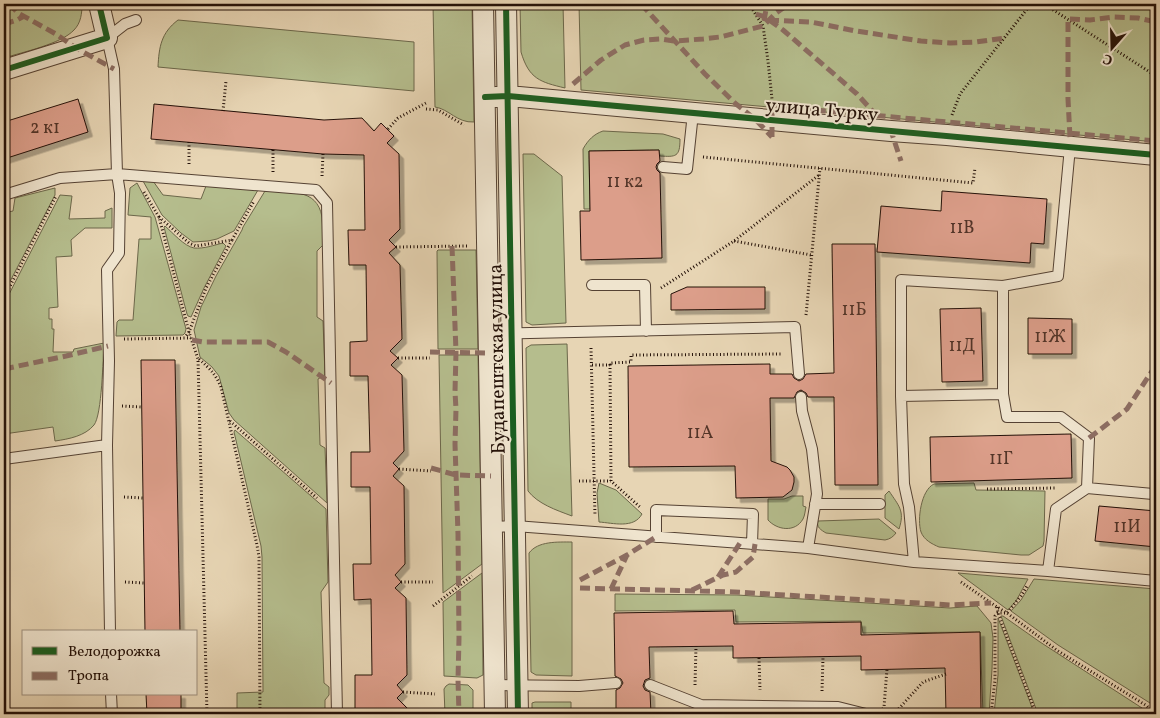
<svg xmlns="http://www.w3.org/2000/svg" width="1160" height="718" font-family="Vollkorn,serif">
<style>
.green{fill:#b5bd8d;stroke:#6c674a}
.building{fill:#dc9e8a;stroke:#241108;filter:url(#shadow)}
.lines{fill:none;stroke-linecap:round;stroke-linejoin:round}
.lane-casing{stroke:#554233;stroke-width:12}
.street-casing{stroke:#554233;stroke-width:22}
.path{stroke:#241108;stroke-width:3;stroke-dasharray:1 2.5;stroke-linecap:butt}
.lane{stroke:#efe4ce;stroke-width:10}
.street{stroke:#efe4ce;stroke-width:20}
.quiet{stroke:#8d6e63;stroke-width:5;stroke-dasharray:10 5;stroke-linecap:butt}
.cycleway-casing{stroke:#efe4ce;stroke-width:9}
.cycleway{stroke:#1b5e20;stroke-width:6}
.labels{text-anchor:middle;stroke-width:4;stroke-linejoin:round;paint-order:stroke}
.number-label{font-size:18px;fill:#523428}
.street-label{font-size:20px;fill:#241108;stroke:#efe4ce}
</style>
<defs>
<filter id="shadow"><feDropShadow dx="4.5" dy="4.5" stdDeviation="0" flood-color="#0004"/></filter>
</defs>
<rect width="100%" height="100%" fill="#e7d5b4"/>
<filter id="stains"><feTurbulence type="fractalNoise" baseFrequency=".004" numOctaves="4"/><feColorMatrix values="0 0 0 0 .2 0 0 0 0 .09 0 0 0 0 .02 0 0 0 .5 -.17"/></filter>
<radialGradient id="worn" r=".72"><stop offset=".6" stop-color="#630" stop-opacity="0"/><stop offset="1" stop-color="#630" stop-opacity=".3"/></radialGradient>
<path class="green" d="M4,4H82C82,13 81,23 74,30C61,44 23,52 4,58Z
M433,4H472L474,122C457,123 449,109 435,107Z
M520,4H563L565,88C540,82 529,79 521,52Z
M579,4H1156V142L581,90Z
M178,20L414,42V91L158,67C159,47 161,33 178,20Z
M603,131L663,134L680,139C680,157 676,157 660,156L659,150L589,151L590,209H584L583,149C588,140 594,134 603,131Z
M523,154H534L562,176L566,323L532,325L526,322Z
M143,181H153L163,195L201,199L206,186L258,190L234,231L217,239L208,241L193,242L181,233L162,215Z
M137,183L155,217L186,329L185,333L183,335L116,336L117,322L119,320H133L139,239H151V217L128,215L130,188Z
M55,188V195L4,293V213L13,211L15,198Z
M265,191C288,193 317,187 322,217C323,226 322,236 323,245L317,251V317L323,321L325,375L318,379L320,445L325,448L327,503L234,420L229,413L219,376L212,367L200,357L194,330L201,307L216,276L242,230L243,227Z
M60,195L72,196L69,219L105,218V211L112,208V228H85L71,240L72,256L56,257L58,307L49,308V319H52V329H54L53,352H73L74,349L104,343C103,358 102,415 94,425C85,436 69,439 55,441L53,427L4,434V304Z
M165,226C173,233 184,246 194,248C204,249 214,245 223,243L226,246L204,288L191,317L188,316L187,314L164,227Z
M438,250H476L478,349H438L437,251Z
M567,344L572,516C556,510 538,504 528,491L526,348L531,345Z
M439,355H478L482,564L443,593Z
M235,430L326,509L328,582L321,592L324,683L329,687V695L325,700V714H237V693L263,692L262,557L261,546L234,432Z
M599,483L616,490L642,514C634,529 613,523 599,522L597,493Z
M974,483L976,490L1045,491L1044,541L1043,546L1029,555H1021L939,547C932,544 924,540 921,532C917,520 921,490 934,484Z
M889,491C899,506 905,511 899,529L885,518V495Z
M792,496H803V506L806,507C805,511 805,515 803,519C795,533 777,530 768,520V499H784Z
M879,519L896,533C893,537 890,539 885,540L826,533C821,530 816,527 818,521Z
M572,542V676L536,675L531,672L529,553C538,541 557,542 572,542Z
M482,573L483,675L477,678L444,676L443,602Z
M958,573L1028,579L1016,601L1008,610Z
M1034,579L1156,589V709L1150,703L1058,645L1011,611L1021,600Z
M615,594L737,595L950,608L977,606L991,623L993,638L992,669L989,714H983L980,632L863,633L861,621L736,622L735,610L615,611Z
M1001,616H1003L1040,642L1142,708L1149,714H1038Z
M998,618L1030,702L1034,714H994L998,675Z
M449,684L468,685L473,690V714H445L444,689L446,686Z
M535,702H571V712H532V703Z"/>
<path class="building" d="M78,99L88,132L4,159V122Z
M154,104L324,120L362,118L374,131L381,123L394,136L387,143L399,154L400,229L389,240L396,247L389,253L400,265L402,339L390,351L398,358L391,365L402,375L404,451L393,463L399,469L393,476L404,486L405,564L395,575L401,582L395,588L406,598L407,675L397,685L403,692L397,698L413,714H373V710H355V675H372L371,599L354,600L353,564H371L370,487H351V452H370L368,376H350V342L367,341L366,265H349L348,230H365L364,155L323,154L151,139Z
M659,150L660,161L657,164L656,167L657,170L660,173L662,258L581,260L580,211H590L589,151Z
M942,191L1047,199L1044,244L1031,243L1030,263L877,252L881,206L941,211Z
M832,244H875L878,485H835L834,397H808L806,393L801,390L797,392L794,398H770L771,461L787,467L790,470L794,477V482L792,490L783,497L736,498L735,466L629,467L628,366L770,364V374H792L794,378L799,381L803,379L806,374L834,373Z
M687,287H765V309L671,310V294Z
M981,308L983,381L942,382L940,309Z
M1028,318L1072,319V354H1028Z
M141,360H175L180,632H145Z
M1071,434L1072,478L931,482L930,437Z
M1099,506L1156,511V547L1095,541Z
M733,611L734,624L861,622V635L980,632L981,714H946L945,668L861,670V656L733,658V646L649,647L650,678L645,680L643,686L645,690L650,692L651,714H616V690L620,688L623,683L621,679L615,676L614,613Z
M146,694H181V714H147Z"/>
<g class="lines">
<defs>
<path id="lane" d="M663,167L687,169L693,113
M4,195L60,178L117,174L316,190L327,203L337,714
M592,285H645L646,331
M1003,286L1058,276L1070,147
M489,334L795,327L799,374
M1003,394L1007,417H1061L1089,438L1087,488
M901,396L1003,394V286L901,280V396L904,484L909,507L914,562
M801,397L802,411L812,449L817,494L808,548
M4,459L107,445
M815,504H880
M492,527L515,526L808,548L914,562L1048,571L1156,581
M656,537V510L753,514L752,544
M1048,571L1056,509L1087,488L1153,494
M110,632L107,445L109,361L107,270L119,253L120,193L117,174L114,69L107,38L125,24L136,20
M495,685L579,686L616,683
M650,685L701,705L838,707L866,714
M111,694L112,714"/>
<path id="street" d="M483,4L495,714
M506,4L518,714
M4,70L107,38L99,4
M496,97L508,96L891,131L947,135L1156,155"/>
</defs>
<use href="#lane" class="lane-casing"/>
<use href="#street" class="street-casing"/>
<path class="path" d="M749,4L763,26L768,61L772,99
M1044,4L1156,76
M426,109L438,110L464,125
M223,111L226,81
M952,115L960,94L1031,4
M388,129L398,118L426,103
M703,157L973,183L975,168
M189,164V142
M273,172V150
M322,176L323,154
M144,192L159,217L189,332L198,359L207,714
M159,217L189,243L196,246L232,240L206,288L189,332L185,337
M232,240L254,201
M734,241L811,255
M396,247L468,246
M661,288L734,241L819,175
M4,298L56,196
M806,315L820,168
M124,339L191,338
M591,348L595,516
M398,358H430
M199,359C210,369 215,373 221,387L257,545L259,557L260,714
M592,365H610L611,481L640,507
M610,365V363L631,362V355L782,354
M122,406L142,407
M230,421L317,498
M399,469L431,471
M579,481H611
M987,489L1056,488
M124,497L143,498
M125,582L144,583
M401,582H433
M961,582L997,607L1007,613L1058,651L1147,706L1154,714
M433,606L472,576
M997,607L998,613L1036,714
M759,658L760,690
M695,685L696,646
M822,691L823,657
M403,692L435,694
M881,712L884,707L887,669
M894,714L923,682L946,674
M991,714L995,680V616L998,613H1007L1021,596L1027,586"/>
<use href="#lane" class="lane"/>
<use href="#street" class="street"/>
<path class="quiet" d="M9,4L18,13L56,34L76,48L114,69
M641,4L705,74L736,104L755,119L772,137
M756,14L765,17L783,30L857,94L877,116
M769,20L811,22L856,31L921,41L950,43L976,42L1005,38
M764,21L767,4
M4,24L17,20L24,16
M573,84L601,60L625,45L644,40L661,39L674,41L703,39L720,37L763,26L776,13L789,4
M889,129L891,131L901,161
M772,137V106L1156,141
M1070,137L1068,99V19L1090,20L1114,17L1138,18L1156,22
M452,246L456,352L455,392L456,409L455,444L458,534L459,638L458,680L459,714
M192,340L203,342H268L286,352L331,383
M430,352L489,353
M4,369L66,356L108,346
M1089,438L1127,409L1156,365
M431,468L456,475L491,476
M718,577L740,543
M580,580L627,555L656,537
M580,588L735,592L951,605L991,603
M611,589L627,555
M692,590L723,575L736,572L753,557L755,544"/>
<defs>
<path id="cycleway" d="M506,4L518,714
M4,70L107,38L99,4
M485,97L508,96L573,102L1156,155"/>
</defs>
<use href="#cycleway" class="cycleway-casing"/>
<use href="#cycleway" class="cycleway"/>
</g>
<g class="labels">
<g class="number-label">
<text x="45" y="133">2 к1</text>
<text x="625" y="187">11 к2</text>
<text x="962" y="233">11В</text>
<text x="854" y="315">11Б</text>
<text x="1050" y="342">11Ж</text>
<text x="962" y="351">11Д</text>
<text x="700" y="438">11А</text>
<text x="1001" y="464">11Г</text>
<text x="1127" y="532">11И</text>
</g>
<g class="street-label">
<text transform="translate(822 109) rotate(5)" y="7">улица Турку</text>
<text transform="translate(496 359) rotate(-91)" y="7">Будапештская улица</text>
</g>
</g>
<rect width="1160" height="718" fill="none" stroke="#e7d5b4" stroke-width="20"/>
<rect x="5" y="5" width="1150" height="708" fill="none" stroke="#241108" stroke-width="2.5"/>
<rect x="10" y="10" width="1140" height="698" fill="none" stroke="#241108"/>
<rect x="22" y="630" width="175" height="65" fill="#efe4ce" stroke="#9e907f"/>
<rect x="32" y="647" width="25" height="8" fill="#1b5e20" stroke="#9e907f"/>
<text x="68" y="656" font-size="15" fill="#241108">Велодорожка</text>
<rect x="32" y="672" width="25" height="8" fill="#8d6e63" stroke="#9e907f"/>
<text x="68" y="680" font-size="15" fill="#241108">Тропа</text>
<g transform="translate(1112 48) rotate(200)" stroke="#efe4ce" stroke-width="4" paint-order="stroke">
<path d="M0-4L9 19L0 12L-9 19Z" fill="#241108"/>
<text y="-8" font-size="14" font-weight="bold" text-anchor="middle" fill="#241108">С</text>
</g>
<rect width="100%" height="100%" filter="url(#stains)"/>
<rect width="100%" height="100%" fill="url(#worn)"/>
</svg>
